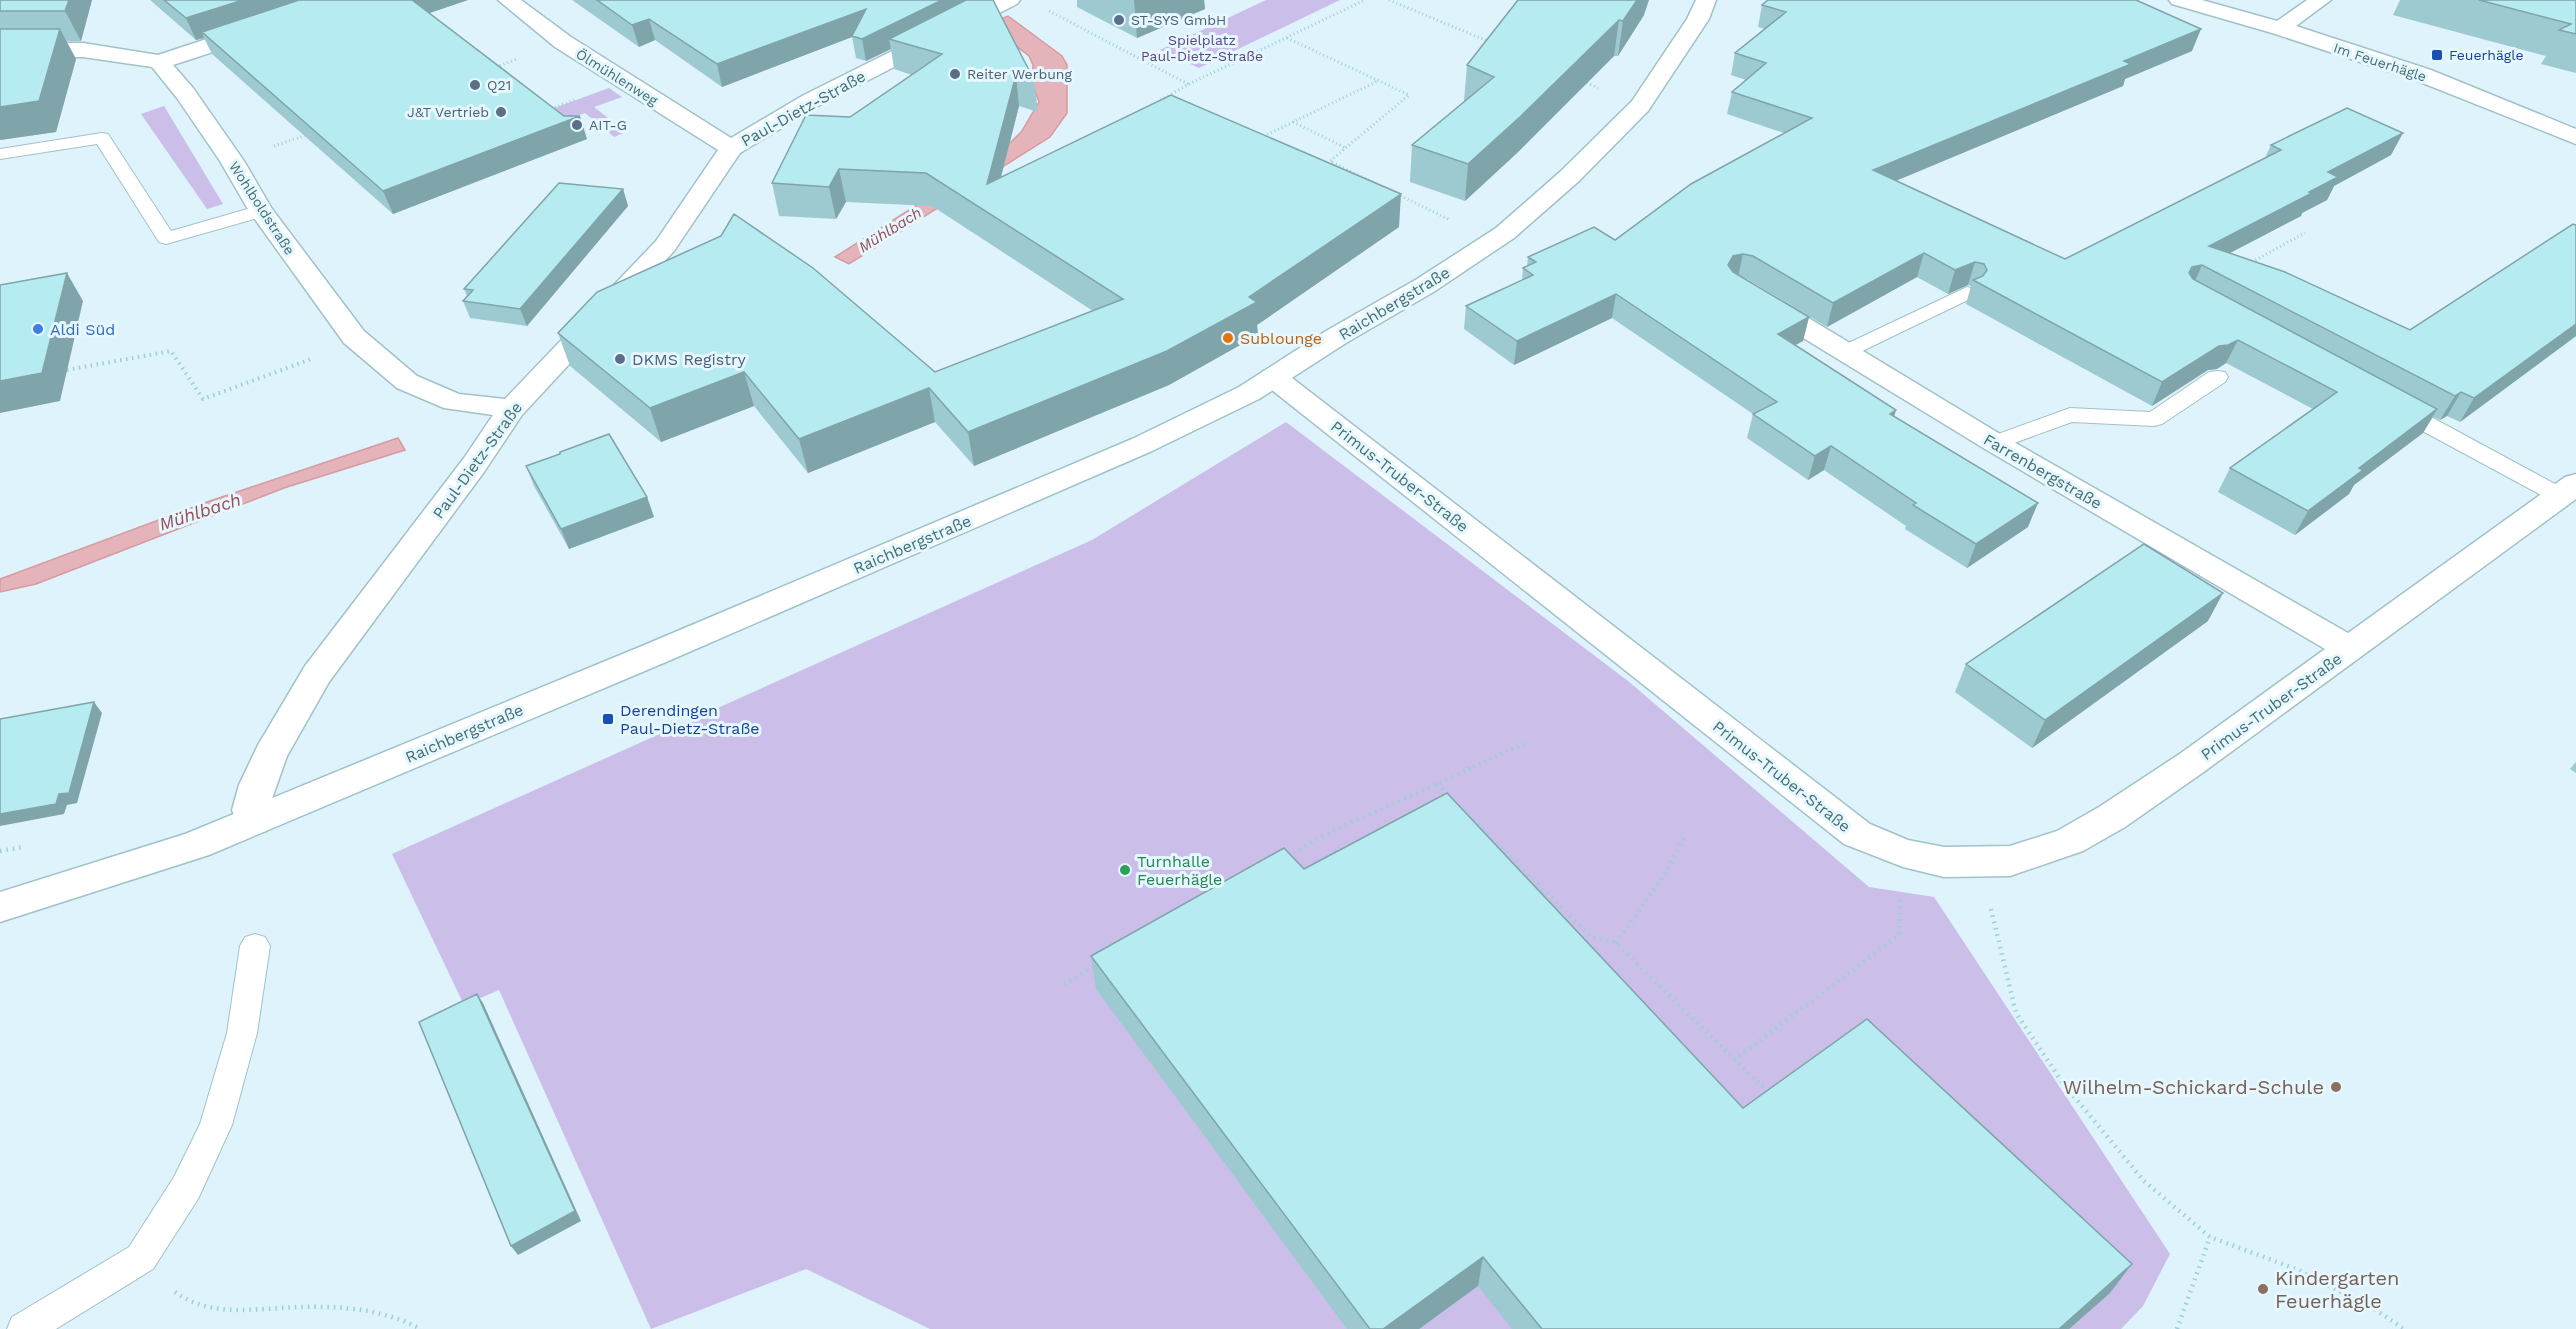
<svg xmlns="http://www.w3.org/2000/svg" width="2576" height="1329" font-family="'Work Sans',sans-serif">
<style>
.green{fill:#cbbee9}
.water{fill:#e5b4ba;stroke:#d79aa1;stroke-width:1.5}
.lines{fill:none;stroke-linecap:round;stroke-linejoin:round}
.lane-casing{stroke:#a1c2c7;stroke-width:2}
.street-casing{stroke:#a1c2c7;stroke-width:3}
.secondary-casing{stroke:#9dc2c9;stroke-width:3}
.path-far2{stroke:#9ad0d6;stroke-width:3;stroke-dasharray:1 3;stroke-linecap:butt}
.path-far1{stroke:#9ad0d6;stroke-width:4;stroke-dasharray:1.5 4.5;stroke-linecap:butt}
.path{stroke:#9ad0d6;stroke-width:4.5;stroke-dasharray:1.5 5;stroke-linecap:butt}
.lane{fill:#fff;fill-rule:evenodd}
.street{fill:#fff;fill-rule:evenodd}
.secondary{fill:#fff;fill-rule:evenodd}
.wall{fill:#9dcad0}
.shaded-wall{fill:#7fa4a9}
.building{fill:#b6ebf2;stroke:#7fa4a9;stroke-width:1.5}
.service-dot{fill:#5c6f8a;stroke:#e5f7ff;stroke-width:2}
.transit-dot{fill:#1a4fb4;stroke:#e5f7ff;stroke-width:2}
.shop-dot{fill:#3f7fe0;stroke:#e5f7ff;stroke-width:2}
.food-dot{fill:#e8710a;stroke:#e5f7ff;stroke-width:2}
.leisure-dot{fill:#2e9e5b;stroke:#e5f7ff;stroke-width:2}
.education-dot{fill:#8d6e63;stroke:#e5f7ff;stroke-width:2}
.labels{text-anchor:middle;stroke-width:6;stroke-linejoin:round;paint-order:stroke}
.far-service-label{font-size:14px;fill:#4e5e75;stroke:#e5f7ff;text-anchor:start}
.far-park-label{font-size:14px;fill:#5f4484;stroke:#e5f7ff}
.far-transit-label{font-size:14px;fill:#164399;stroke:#e5f7ff;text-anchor:start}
.far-street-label{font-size:14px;fill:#476f72;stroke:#e5f7ff}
.far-water-label{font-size:15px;font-style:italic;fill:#9b4952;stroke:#e5f7ff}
.street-label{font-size:16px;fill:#476f72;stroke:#e5f7ff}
.shop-label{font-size:16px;fill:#366cbe;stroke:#e5f7ff;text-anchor:start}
.food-label{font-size:16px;fill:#c56008;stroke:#e5f7ff;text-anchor:start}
.service-label{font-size:16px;fill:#4e5e75;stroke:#e5f7ff;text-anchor:start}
.transit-label{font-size:16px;fill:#164399;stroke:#e5f7ff;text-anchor:start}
.leisure-label{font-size:16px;fill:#27864d;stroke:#e5f7ff;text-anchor:start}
.water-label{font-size:18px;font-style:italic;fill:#9b4952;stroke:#e5f7ff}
.near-education-label{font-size:20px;fill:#785e54;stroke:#e5f7ff;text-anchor:end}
</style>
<rect width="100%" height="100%" fill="#dff3fc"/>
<path class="green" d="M1266,0H1340L1199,68L1160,50Z
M609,88L622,97L594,107L626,132L614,137L585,113L532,132L519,121Z
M164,106L223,204L207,209L141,114Z
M1286,422L1628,681L1869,887L1934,897L2170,1254L2143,1306L2121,1329H930L806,1269L651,1329L499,990L464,1005L392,854L1092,540Z"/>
<path class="water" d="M1008,16L1062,56L1067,65V113L1050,137L849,264L835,257L1002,151L1022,131L1039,102L1032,83L1033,65L1029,56L1002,35L996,21Z
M398,438L405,450L284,488L36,584L0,592V579L207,502Z"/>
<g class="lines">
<defs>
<path id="lane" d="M102,133L108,134L171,231L261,205L268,207L271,211L268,215L166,244L159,242L97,144L0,159V149Z
M1967,287L1974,289L1977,293L1974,297L1852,356L1845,358L1838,356L1834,352L1838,348Z
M2217,371L2225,372L2228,377L2225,382L2162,424L2154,426L2072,422L1995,450L1987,448L1984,443L1987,438L2070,408L2150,412L2209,372Z
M2399,402L2407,404L2568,491L2572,496L2568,501L2560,504L2552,501L2391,414L2388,409L2391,404Z
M255,934L265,937L270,946L257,1033L232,1125L198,1199L153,1269L56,1329H7L12,1317L129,1247L174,1177L200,1124L227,1033L240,946L245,937Z"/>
<path id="street" d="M498,0H521L571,37L731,138L802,96L994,0H1020L1017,4L818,106L740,153L674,251L522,415L484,472L329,682L287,756L268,810L271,821L266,831L253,835L240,831L232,810L239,785L258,745L305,666L464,458L493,415L444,408L397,388L344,343L249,211L220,161L177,98L152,67L83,57H0V43H83L158,55L243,27L251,26L259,27L262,32L259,37L173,65L193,88L244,161L272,209L364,331L417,376L459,394L505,399L656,241L718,150L555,47Z
M2169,0H2202L2277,21L2307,0H2331L2296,26L2431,70L2576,129V144L2415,80L2272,33L2172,4Z
M1768,297L1777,299L2005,437L2348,633L2565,477L2576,474V499L2205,771L2125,827L2083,851L2010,876L1944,877L1903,867L1844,844L1263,383L1259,377L1263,371L1273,369L1283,371L1870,824L1908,840L1944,847L2010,846L2057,831L2099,807L2181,753L2325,649L1985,449L1759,311L1755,305L1759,299Z"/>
<path id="secondary" d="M1696,0H1716L1709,19L1648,111L1579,181L1514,238L1435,291L1346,343L1259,399L1152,451L666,662L209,855L0,922V892L185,834L642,646L1132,439L1239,387L1326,331L1417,279L1496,228L1561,171L1632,101L1687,19Z"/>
</defs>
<use href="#lane" class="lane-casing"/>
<use href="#street" class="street-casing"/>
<use href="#secondary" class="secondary-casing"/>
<path class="path-far2" d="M1389,0L1490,42
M1049,11L1188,84
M1287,38L1409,95L1330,161L1382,187
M496,67L517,59
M1583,81L1598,88
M1161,100L1189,84L1365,0
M551,109L575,100
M1293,122L1346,148
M1260,138L1378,81
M274,146L307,135
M1397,194L1450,220
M2252,262L2305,233"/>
<path class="path-far1" d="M67,370L171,351L203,399L314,358
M1468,769L1526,743"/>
<path class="path" d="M1437,784L1450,796
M1459,806L1590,936L1616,943L1770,1094
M0,851L23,847
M1288,856L1326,834L1472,768
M1991,909L2016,1013L2062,1082L2144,1181L2210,1237L2296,1269L2373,1308L2404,1329
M1616,943L1667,871L1684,837
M1064,984L1097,965
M1734,1060L1899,935L1900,899
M175,1292C212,1319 257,1308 300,1307C342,1306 383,1309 421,1329
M2177,1329L2210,1237"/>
<use href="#lane" class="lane"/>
<use href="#street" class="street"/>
<use href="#secondary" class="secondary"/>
</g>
<path class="wall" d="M0,0H92L81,41H66L76,59L56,132L0,140Z
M150,0H468L429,13L587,139L393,214L212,54L204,38L196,40Z
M572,0H993L1034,80L1038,112L1019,106L1001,177L1399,227L1257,325L1258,335L1169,385L974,466L935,422L808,473L754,406L661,442L570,366L558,333L935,372L1093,311L932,206L846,202L836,219L779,216L772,183L850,117L912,75L894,69L891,49L866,61L856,58L852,37L722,87L655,40L639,47Z
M1077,0H1204L1205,9L1137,38L1077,7Z
M1518,0L1644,15L1618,56H1614L1517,153L1465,201L1410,182L1412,145L1465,101H1464L1467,65Z
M2400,0H2576V73L2541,64L2546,56L2393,15Z
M1762,5L2192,51L2125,79L2123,86L1896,180L2065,259L2265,158L2271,145L2391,155L2334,186L2327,200L2302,213L2301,216L2230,253L2410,330L2576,336L2460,422L2447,416L2440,420L2433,417L2423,433L2354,485L2349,494L2295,535L2218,492L2230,468L2313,409L2226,363L2217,369L2208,370L2152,406L1966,304L1971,286L1968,285L1948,294L1917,277L1827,327L1747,279L1744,278L1809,317L1803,341L1795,345L1894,417L2028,527L1967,568L1905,529L1906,526L1824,470L1808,480L1747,438L1753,414L1612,318L1514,365L1464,329L1466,306L1522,280L1523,268L1527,266L1528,257L1615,240L1784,133L1727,114L1732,92L1746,80L1731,75L1735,53L1765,29L1758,27Z
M623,189L628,206L527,326L470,318L463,301L467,296L464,289Z
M560,454L647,497L654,517L569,549L534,486L526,466Z
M2208,621L2032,748L1955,692L1966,664Z
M2576,762V773L2570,769Z
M1304,869L1743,1108L2110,1293L2069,1329H1512L1478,1286L1419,1329H1347L1096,989L1091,956Z"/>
<path class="shaded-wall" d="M69,0H92L81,41L65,11Z
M243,0H319L202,32L204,38L196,40L186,18Z
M408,0H468L415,18Z
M942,0H983L889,39L891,49L866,61L862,39Z
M1134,0H1204L1205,9L1137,38Z
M1637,0H1649L1644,15L1618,56L1623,21Z
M866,9L852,37L722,87L717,64Z
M649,19L655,40L639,47L632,25Z
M1619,20L1614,56L1517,153L1465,201L1468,164Z
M60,29L76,59L56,132L0,140V107Z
M2201,29L2192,51L2125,79L2123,86L1867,193L1873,170L2124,61Z
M1016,75L1019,106L991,216L987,184Z
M580,116L587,139L393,214L383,191Z
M2403,133L2391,155L2334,186L2327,200L2302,213L2301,216L2205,266L2202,265L2192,288L2189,273L2209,246L2328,172Z
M839,169L846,202L836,219L829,187Z
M623,189L628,206L527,326L520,309Z
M1401,194L1399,227L1257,325L1258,335L1169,385L974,466L968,432L1249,297Z
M1924,253L1917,277L1827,327L1833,303Z
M1743,254L1738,277L1728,265L1733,256Z
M1975,262L1968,285L1948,294L1955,270Z
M67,273L83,301L60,401L0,413V381Z
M1616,294L1612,318L1514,365L1517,341Z
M1809,317L1803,341L1772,358L1778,334Z
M2576,324V336L2460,422L2474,398Z
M2238,340L2226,363L2217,369L2208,370L2152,406L2162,382L2219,346Z
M744,372L754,406L661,442L650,408Z
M929,388L935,422L808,473L799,439Z
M2461,392L2447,416L2440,420L2455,396Z
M2437,409L2423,433L2354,485L2349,494L2295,535L2308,511L2359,468Z
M1896,410L1889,434L1890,414Z
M1831,446L1824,470L1808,480L1815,456Z
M647,497L654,517L569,549L561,529Z
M2038,503L2028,527L1967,568L1976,544Z
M2223,593L2208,621L2032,748L2045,720Z
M94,702L102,713L77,803L67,805L64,814L0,826V814L59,794Z
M477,994L483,1003L581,1221L518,1255L511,1246Z
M1483,1257L1478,1286L1419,1329H1383Z
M2132,1264L2110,1293L2069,1329H2059Z"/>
<path class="building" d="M0,0H69L65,11H0Z
M164,0H243L186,18Z
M299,0H412L564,116H580L383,191L202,32Z
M597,0H942L862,39L852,36L866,9L717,64L649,19L632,25Z
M966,0H993L1034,80L1016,75L987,184L1171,95L1401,194L1249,297L1257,302L1167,351L968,432L929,388L799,439L744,372L650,408L558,333L597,292L721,236L734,214L813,268L935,372L1123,299L926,173L839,169L829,187L772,183L806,115L850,117L942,54L889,39Z
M1518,0H1637L1623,21L1619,20L1521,116L1468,164L1412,145L1494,77L1467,65Z
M1768,0H2136L2201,29L2124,61L2131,64L1873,170L2065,259L2281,150L2271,145L2347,108L2403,133L2328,172L2338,177L2309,192L2312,193L2209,246L2285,272L2410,330L2573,224L2576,225V324L2474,398L2461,392L2455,396L2202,265L2192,267L2189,273L2193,279L2437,409L2359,468L2363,470L2308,511L2230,468L2337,392L2238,340L2228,345L2219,346L2162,382L1973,280L1983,276L1987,270L1984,264L1975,262L1955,270L1924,253L1833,303L1753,256L1743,254L1733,256L1728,265L1733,272L1809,317L1778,334L1896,410L1890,414L2038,503L1976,544L1913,505L1916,503L1831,446L1815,456L1753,414L1777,402L1616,294L1517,341L1466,306L1533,275L1523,268L1536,262L1528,257L1594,227L1615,240L1691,184L1812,118L1732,92L1766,63L1735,53L1786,12L1762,5Z
M2479,0H2576V34L2559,30L2571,24Z
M0,29H60L39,101L0,107Z
M559,183L623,189L520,309L463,301L473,290L464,289Z
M67,273L42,373L0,381V285Z
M609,434L647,497L561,529L526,466L560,454V452Z
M2144,544L2223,593L2045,720L1966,664Z
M94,702L69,793L59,794L56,804L0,814V719Z
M1447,793L1743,1108L1867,1019L2132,1264L2059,1329H1542L1483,1257L1383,1329H1370L1091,956L1284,848L1304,869Z
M477,994L575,1211L511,1246L419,1022Z"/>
<g class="service-dot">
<circle cx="1119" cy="20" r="6"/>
<circle cx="955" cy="74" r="6"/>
<circle cx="475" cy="85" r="6"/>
<circle cx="501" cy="112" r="6"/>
<circle cx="577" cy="125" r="6"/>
<circle cx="620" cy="359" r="6"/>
</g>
<g class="transit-dot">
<rect x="2431" y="49" width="12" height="12" rx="3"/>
<rect x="602" y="713" width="12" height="12" rx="3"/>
</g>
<circle class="shop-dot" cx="38" cy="329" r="6"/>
<circle class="food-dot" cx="1228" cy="338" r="6"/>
<circle class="leisure-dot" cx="1125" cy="870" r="6"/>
<g class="education-dot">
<circle cx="2336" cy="1087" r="6"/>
<circle cx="2263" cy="1289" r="6"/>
</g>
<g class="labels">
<g class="far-service-label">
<text x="1131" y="25">ST-SYS GmbH</text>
<text x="967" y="79">Reiter Werbung</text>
<text x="487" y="90">Q21</text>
<text x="489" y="117" text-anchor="end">J&amp;T Vertrieb</text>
<text x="589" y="130">AIT-G</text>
</g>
<g class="far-park-label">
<text x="1202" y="45">Spielplatz<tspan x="1202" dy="16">Paul-Dietz-Straße</tspan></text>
</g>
<g class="far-transit-label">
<text x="2449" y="60">Feuerhägle</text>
</g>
<g class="far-street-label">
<text transform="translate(2380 62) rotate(18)" y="5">Im Feuerhägle</text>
<text transform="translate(617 77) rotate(32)" y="5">Ölmühlenweg</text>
<text transform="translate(262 208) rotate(57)" y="5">Wohlboldstraße</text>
</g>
<g class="far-water-label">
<text transform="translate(890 230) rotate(-32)" y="5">Mühlbach</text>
</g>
<g class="street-label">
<text transform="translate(803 108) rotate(-29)" y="6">Paul-Dietz-Straße</text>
<text transform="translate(1394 303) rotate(-31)" y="6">Raichbergstraße</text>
<text transform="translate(477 460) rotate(-54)" y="6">Paul-Dietz-Straße</text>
<text transform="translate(2043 471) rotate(30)" y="6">Farrenbergstraße</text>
<text transform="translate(1400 476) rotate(38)" y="6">Primus-Truber-Straße</text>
<text transform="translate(912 544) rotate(-23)" y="6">Raichbergstraße</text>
<text transform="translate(2271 706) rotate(-36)" y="6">Primus-Truber-Straße</text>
<text transform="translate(464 733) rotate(-23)" y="6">Raichbergstraße</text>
<text transform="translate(1782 776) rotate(38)" y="6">Primus-Truber-Straße</text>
</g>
<g class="shop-label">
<text x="50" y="335">Aldi Süd</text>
</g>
<g class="food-label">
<text x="1240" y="344">Sublounge</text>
</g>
<g class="service-label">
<text x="632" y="365">DKMS Registry</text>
</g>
<g class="transit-label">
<text x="620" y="716">Derendingen<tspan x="620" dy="18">Paul-Dietz-Straße</tspan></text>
</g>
<g class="leisure-label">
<text x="1137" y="867">Turnhalle<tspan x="1137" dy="18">Feuerhägle</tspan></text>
</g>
<g class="water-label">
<text transform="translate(200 512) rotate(-18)" y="6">Mühlbach</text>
</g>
<g class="near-education-label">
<text x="2324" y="1094">Wilhelm-Schickard-Schule</text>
<text x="2275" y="1285" text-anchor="start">Kindergarten<tspan x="2275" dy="23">Feuerhägle</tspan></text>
</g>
</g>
</svg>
